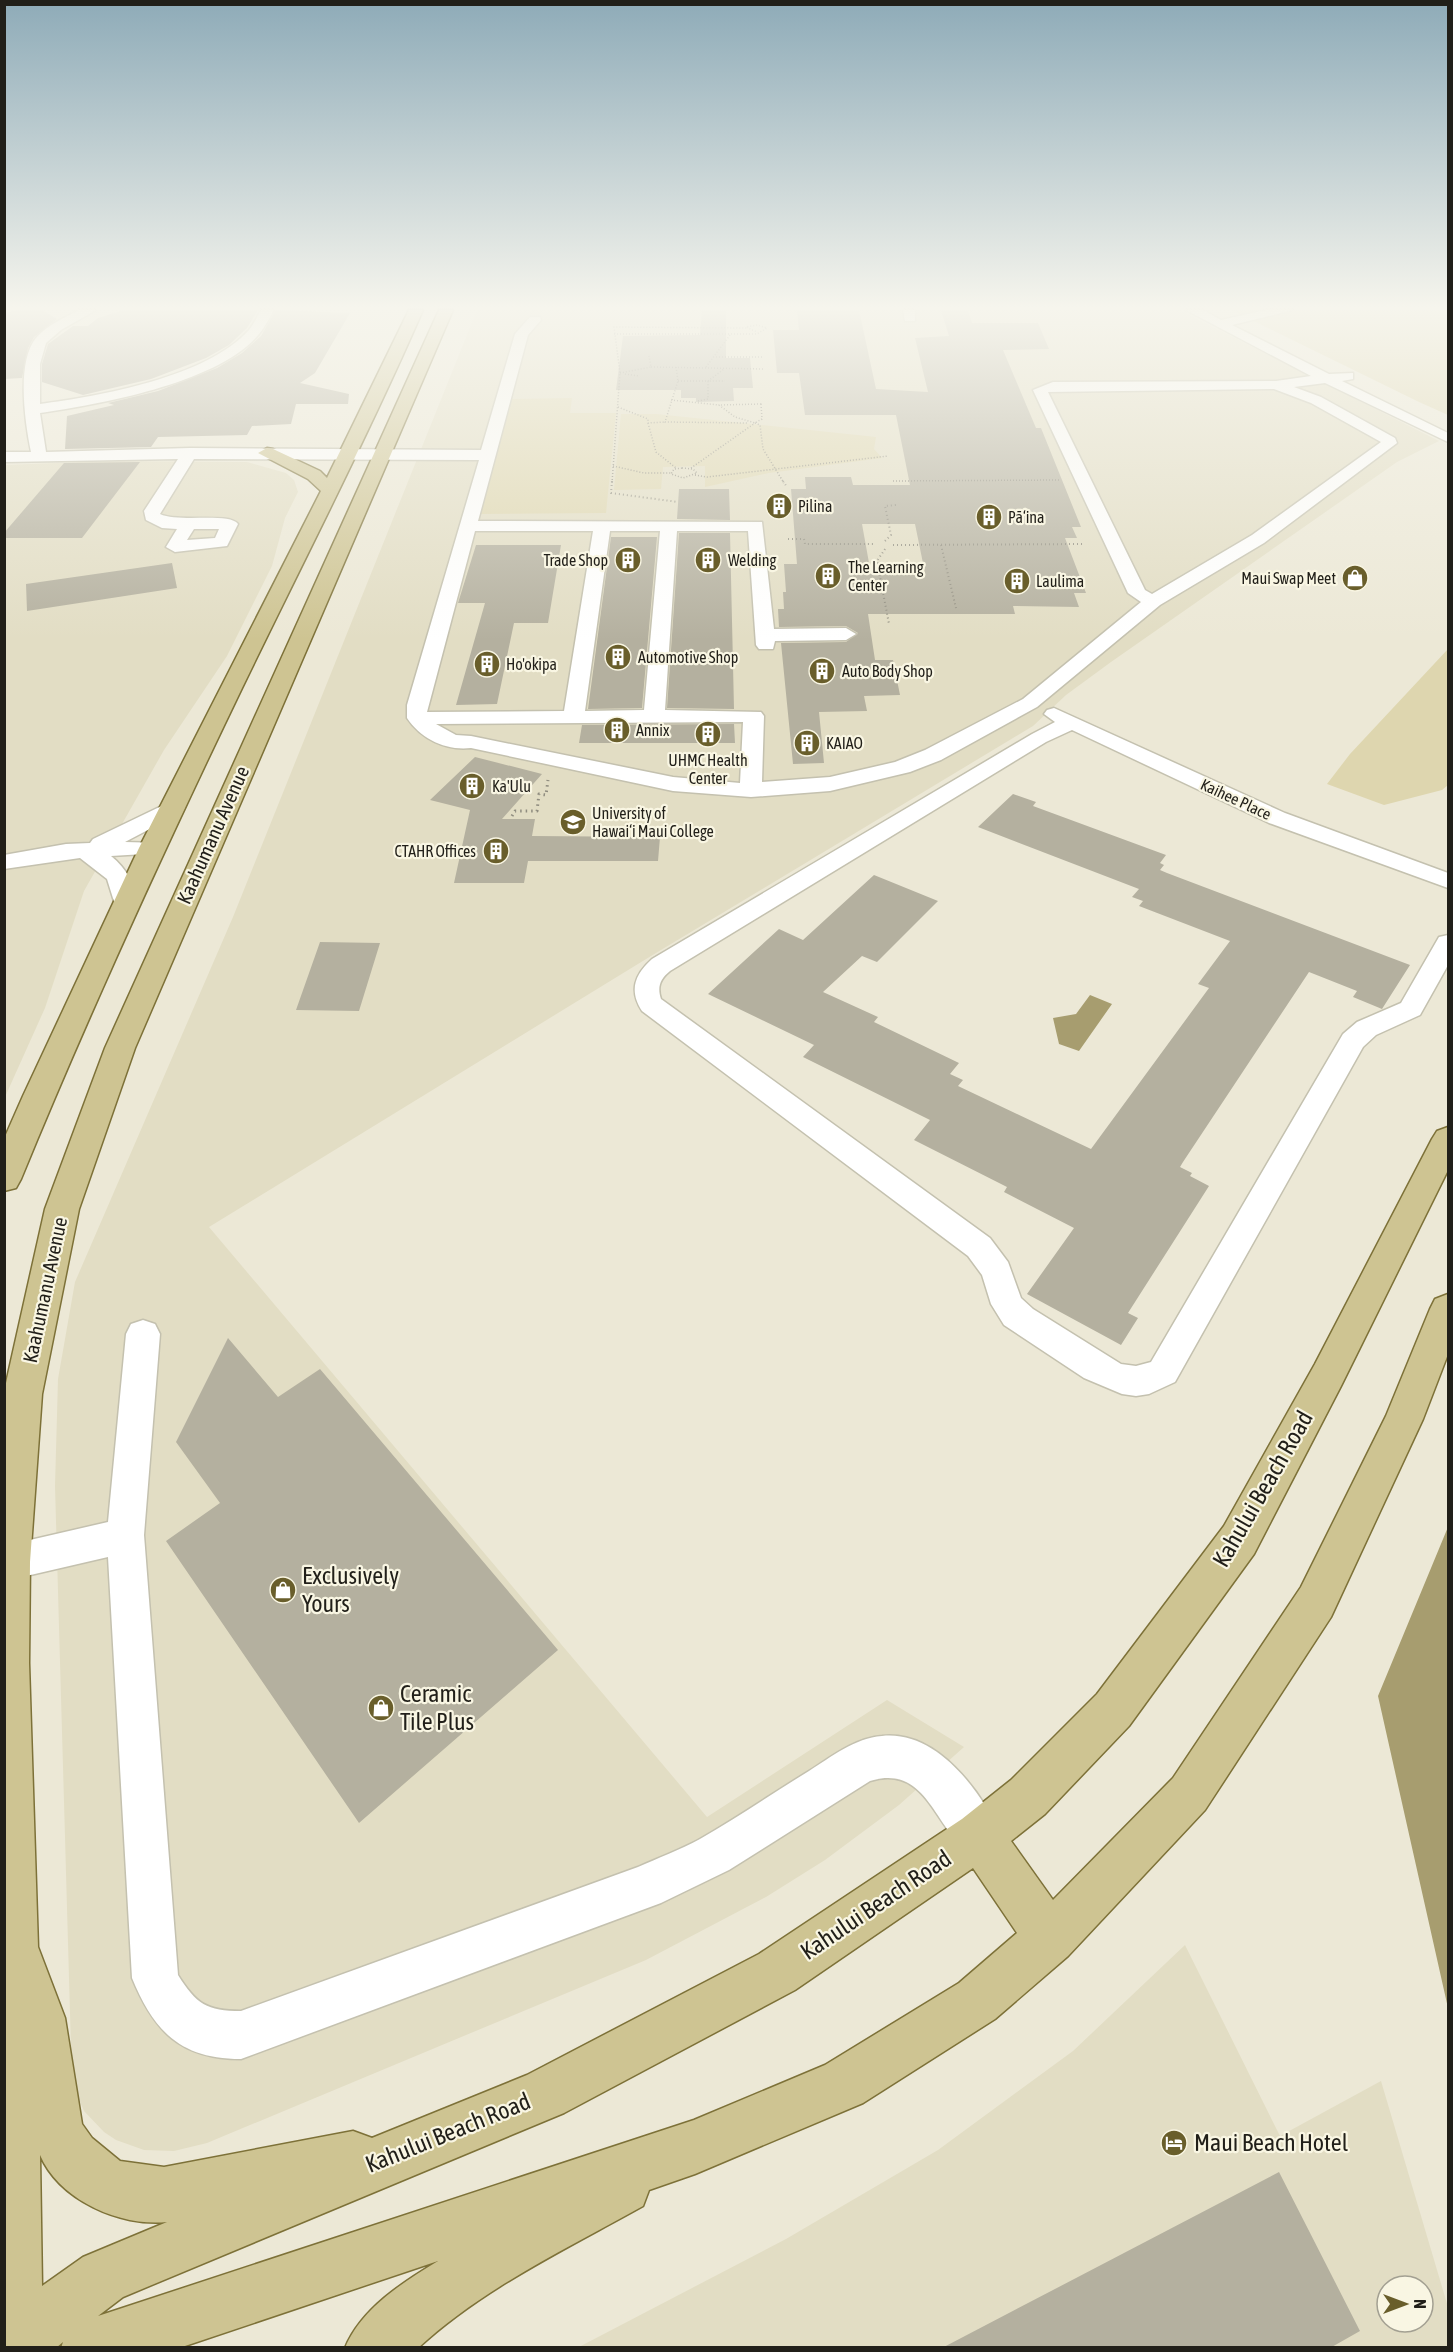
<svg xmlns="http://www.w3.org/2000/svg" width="1453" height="2352" font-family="'Asap Condensed',sans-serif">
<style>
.built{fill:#e2ddc4;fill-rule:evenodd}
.green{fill:#ded6af}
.water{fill:#a79d6f}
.building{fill:#b4b09f;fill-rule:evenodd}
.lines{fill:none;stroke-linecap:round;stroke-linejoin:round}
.minor-casing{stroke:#c4c1af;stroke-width:3}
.major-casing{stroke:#7d7138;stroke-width:3}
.path-far2{stroke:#8f8c7f;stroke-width:1.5;stroke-dasharray:1 2;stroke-linecap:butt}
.path-far1{stroke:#8f8c7f;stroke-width:2;stroke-dasharray:1 3;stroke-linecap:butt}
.path{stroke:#8f8c7f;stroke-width:3;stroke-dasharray:1.5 4;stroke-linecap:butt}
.minor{fill:#fff;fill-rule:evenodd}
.major{fill:#cec492;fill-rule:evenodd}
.labels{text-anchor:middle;stroke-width:4.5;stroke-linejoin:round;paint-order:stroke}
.far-poi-label{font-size:16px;fill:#211f19;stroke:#f9f6e3;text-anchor:start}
.far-street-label{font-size:16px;fill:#211f19;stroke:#f9f6e3}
.street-label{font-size:20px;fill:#211f19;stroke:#f9f6e3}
.near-street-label{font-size:24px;fill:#211f19;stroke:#f9f6e3}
.near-poi-label{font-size:24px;fill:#211f19;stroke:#f9f6e3;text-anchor:start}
</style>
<rect width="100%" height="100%" fill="#ece8d6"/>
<path class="built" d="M477,310H1179L1439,441L1397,462L1111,662L1066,695L1033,726L651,956L209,1227L707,1817L887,1700L964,1747L899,1805L825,1860L766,1897L646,1960L207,2143L174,2151L144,2150L116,2140L104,2132L84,2111L72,2083L55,1486L58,1379L75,1282L233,917Z
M106,461L247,462L286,473L294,480L298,492L285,518L272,566L227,656L164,750L84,891L45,1008L5,1097V465Z
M1185,1945L1280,2136L1381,2081L1448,2307V2348H577L786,2239L938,2150L1073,2051ZM1387,2286H1423V2322H1387Z"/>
<path class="green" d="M1231,310H1448V415L1419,402Z
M572,398L570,413H616L606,513L479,514L511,399Z
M621,414H656L876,437L874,449L882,458L769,473L705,487V466L663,467L661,489L614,490Z
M1448,649V785L1442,790L1384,805L1327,784L1350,754Z"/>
<path class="water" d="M1090,995L1112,1004L1079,1051L1059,1044L1053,1018L1076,1014Z
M1448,1527V2008L1378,1696Z"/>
<path class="building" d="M19,310H42L57,319L34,337L28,348L22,378L4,379V313Z
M124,310H258L247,328L229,345L206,358L151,379L83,395L42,382V364L48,344L73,326H88L98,318Z
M276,310L350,313L315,373L300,383L349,394L348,404H296L291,424L252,426L247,435L158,437L151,447L65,449L67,416L114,405L108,403L158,391L217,368L242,353L261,336Z
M702,310H726V358H750L753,388H733L734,401L696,402V398H681V390H616L623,336L700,335Z
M797,310H859L876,389L928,392L915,338L949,336L941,310H968L972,323H1038L1049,349L1003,350L1036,428H1041L1081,527H1072L1077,538H1065L1086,593H1074L1079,607L1013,606L1015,614H868L875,660H893L900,695L864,696L867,711L819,712L824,763L793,764L781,643L846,642L858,633L846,626L779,627L778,609H784L783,592H786L784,564H797L791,489H806L805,477H851L853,485H910L896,415H805L799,373H777L773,330H799ZM862,524H915L925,573L871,574Z
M140,462L82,538H4V533L64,463Z
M679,489H729L730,520L677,519Z
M679,533H730L734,709L667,708Z
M611,537H657L642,708L588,709Z
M476,545H561L548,623H514L497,704L456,705L485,603H458Z
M172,563L177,588L27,611L26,584Z
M734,724L735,743H579L582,725Z
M475,757L542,774L502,819H535L532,836L660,837L658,861H528L524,883H454L470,810L430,800Z
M1013,794L1036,802L1033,806L1166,855L1160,863L1164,865L1160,870L1167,873L1410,965L1382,1009L1353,997L1357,991L1309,972L1183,1162L1180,1167L1192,1173L1190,1176L1209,1186L1128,1313L1138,1318L1121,1345L1027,1294L1074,1228L1004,1192L1007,1187L914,1140L930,1120L803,1057L814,1045L708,994L779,929L803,940L874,875L938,901L877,962L862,956L823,992L878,1017L874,1022L959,1063L950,1074L963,1080L958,1086L1091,1149L1209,988L1198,984L1230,941L1139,906L1143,901L1132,897L1139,889L978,827Z
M320,942L380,943L359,1011L296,1010Z
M228,1338L278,1397L320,1369L558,1650L359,1823L166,1541L220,1503L176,1442Z
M1279,2172L1360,2331L1330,2348H942Z"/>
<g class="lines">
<defs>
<path id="minor" d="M79,310H96L61,330L46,343L40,364V404C100,396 207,377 249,330C254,324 257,317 261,310H274C269,318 265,327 259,334C219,383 101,404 40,413L46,452L190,448L481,450L515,334L530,317H540L541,320L528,335L478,521L762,522L774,629L846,628L856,634L846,640L775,641L773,649H759L756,645L748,531H677L665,710L761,712L764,716L762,782L830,777L895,762L925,750L1023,699L1141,602L1128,593L1033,390L1053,382L1276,381L1311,376L1186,310H1203L1221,320L1266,310H1293L1232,325L1329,374L1353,373V379L1342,381L1448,433V442L1325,383L1294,387L1321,397L1395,438L1397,443L1264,543L1160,605L1037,707L941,760L910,772L830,791L751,797L673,791L471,748C446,751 421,739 407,718V705L479,460L194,459L160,514C179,523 229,512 238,524L227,546L175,552L166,547L177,529L162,528L146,520L144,511L178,459L4,462V452H31C25,423 16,362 36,338C47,325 64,318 79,310ZM1274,389L1311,403L1381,442L1252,535L1152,594L1145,590L1048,392ZM194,529H219L215,538L187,540ZM475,531H593L564,711L427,712ZM610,531H660L644,710L585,711ZM743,722L740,783L673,777L471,736L456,735L436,724Z
M903,310H915V321H905Z
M1054,708L1285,813L1448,873V888L1269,823L1072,730L1046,742L670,971C660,979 657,987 661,999L990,1238L1008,1262L1021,1298L1033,1309L1121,1364L1136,1366L1151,1362L1343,1034L1357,1022L1401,1003L1439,937L1448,935V965L1420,1015L1376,1035L1363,1047L1175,1382L1149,1394L1136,1396L1122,1394L1084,1378L1004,1325L991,1304L982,1275L968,1256L642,1011C629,991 634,975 652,959L1032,734L1055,722L1044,714L1047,710Z
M174,800L182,802L185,807L182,812L125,842L161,843L165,848L161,853L111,856C127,869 136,886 138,906L135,911L126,914L117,911L107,879L80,858L4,869V855L66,844L90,843L93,839Z
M143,1320L155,1324L160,1334L144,1535L178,1975C196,2004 207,2011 241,2011L638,1867C658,1858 680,1850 700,1839C737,1818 773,1793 809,1771C831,1757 855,1738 882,1736C937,1730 982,1792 1001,1836L994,1851L979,1858C935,1840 932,1762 870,1781L729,1870L661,1903L241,2059C180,2059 154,2031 132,1978L108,1557L9,1580L4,1578V1546L108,1522L126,1334L131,1324Z"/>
<path id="major" d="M409,310H423C367,438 303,562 242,688C164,850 89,1013 21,1179L16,1188L4,1191V1139L23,1096L139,848L321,491L308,479L258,453L267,448L273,449L320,471L327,478Z
M439,310H453L135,1048L79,1209L42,1394L30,1562L29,1663L38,1947L65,2018L82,2124L92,2138L120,2161L164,2167L353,2131L372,2138L527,2075L759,1954L962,1819L1011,1780L1097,1694L1224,1526L1315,1364L1432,1139L1437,1131L1448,1127V1170L1341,1386L1254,1554L1129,1726L1045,1814L1011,1841L1053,1900L1173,1778L1301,1587L1386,1416L1430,1309L1435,1299L1448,1294V1354L1423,1419L1331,1617L1205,1810L1068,1956L995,2019L863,2103L695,2174L649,2190L643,2206C566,2249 483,2288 418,2348H345C361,2309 403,2282 438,2261L179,2348H61L63,2342L56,2348H4V1392L45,1209L105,1048ZM973,1868L1017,1933L959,1983L825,2065L694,2120L98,2316L123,2297L564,2113L795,1990ZM40,2155C59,2200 120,2227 167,2222L83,2257L42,2286Z"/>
</defs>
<use href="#minor" class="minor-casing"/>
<use href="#major" class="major-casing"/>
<path class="path-far2" d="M614,334H757L767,328L757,325L746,327L757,332
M713,357H762
M651,367L764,369
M676,367L678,381L665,422L748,423
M706,367L730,335
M620,373L651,367L649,356
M625,374L639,376
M678,381H708L724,369
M671,400L719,405
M698,401L708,399V381H725
M761,404L762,419L755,423L735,417L719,405Z
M618,407L648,419V423L665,422
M648,423L656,452L676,468
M755,423L760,425L763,449L784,483
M613,466L644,473H671
M682,468L693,469L697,473L683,478L671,474L674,469Z
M691,468L755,423
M695,475L707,477L888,456
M893,481L1060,480
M612,483L620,373L614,327L746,328"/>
<path class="path-far1" d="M612,481L611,493L678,502
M783,481L787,487
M788,539H804L805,544H874
M885,541L891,535L885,506L896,505
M893,545L1085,544
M941,545L956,608
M885,549L877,561L889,624"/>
<path class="path" d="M512,816L515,811H537L539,794L546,795L548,780"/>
<use href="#minor" class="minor"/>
<use href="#major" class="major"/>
</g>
<linearGradient id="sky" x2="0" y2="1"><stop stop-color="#8eabb8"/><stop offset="0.48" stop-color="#f6f5ed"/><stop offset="1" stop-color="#f6f5ed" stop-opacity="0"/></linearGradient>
<rect width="1453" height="640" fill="url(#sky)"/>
<defs>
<symbol id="building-disc" viewBox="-11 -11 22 22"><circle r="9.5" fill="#695e2b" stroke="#f9f6e3"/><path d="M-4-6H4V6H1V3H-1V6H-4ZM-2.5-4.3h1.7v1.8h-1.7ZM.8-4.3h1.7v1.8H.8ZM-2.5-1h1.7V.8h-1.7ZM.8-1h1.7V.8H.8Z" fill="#fff"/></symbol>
<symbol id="shop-disc" viewBox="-11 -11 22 22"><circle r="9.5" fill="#695e2b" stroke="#f9f6e3"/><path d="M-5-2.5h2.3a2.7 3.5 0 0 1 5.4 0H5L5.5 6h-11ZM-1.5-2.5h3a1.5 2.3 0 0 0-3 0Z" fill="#fff"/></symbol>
<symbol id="university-disc" viewBox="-11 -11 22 22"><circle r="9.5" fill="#695e2b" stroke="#f9f6e3"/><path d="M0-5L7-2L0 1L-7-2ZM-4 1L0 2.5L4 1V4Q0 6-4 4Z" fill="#fff"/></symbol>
<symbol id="hotel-disc" viewBox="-11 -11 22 22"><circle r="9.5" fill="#695e2b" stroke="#f9f6e3"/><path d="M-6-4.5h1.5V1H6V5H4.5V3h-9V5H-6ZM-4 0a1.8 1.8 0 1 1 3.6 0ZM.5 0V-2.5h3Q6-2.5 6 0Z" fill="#fff"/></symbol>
</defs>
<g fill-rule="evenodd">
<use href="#building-disc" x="764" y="491" width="30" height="30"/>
<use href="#building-disc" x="974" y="502" width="30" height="30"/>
<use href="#building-disc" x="613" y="545" width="30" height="30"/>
<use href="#building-disc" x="693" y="545" width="30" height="30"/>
<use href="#building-disc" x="813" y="561" width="30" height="30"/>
<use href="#shop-disc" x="1340" y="563" width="30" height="30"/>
<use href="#building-disc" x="1002" y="566" width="30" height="30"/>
<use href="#building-disc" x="603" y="642" width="30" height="30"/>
<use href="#building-disc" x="472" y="649" width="30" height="30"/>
<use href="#building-disc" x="807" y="656" width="30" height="30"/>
<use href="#building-disc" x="602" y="715" width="30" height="30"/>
<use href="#building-disc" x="693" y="719" width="30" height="30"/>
<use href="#building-disc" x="792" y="728" width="30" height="30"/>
<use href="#building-disc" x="457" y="771" width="30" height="30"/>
<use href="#university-disc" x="558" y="807" width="30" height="30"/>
<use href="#building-disc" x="481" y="836" width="30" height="30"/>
<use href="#shop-disc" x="268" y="1575" width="30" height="30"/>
<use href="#shop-disc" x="366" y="1693" width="30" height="30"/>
<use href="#hotel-disc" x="1159" y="2128" width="30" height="30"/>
</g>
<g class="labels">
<g class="far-poi-label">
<text x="798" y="512">Pilina</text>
<text x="1008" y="523">Pā‘ina</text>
<text x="608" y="566" text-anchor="end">Trade Shop</text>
<text x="728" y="566">Welding</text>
<text x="848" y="573">The Learning<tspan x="848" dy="18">Center</tspan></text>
<text x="1336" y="584" text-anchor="end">Maui Swap Meet</text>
<text x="1036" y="587">Laulima</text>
<text x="638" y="663">Automotive Shop</text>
<text x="506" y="670">Ho'okipa</text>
<text x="842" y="677">Auto Body Shop</text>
<text x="636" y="736">Annix</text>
<text x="826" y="749">KAIAO</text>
<text x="708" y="766" text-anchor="middle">UHMC Health<tspan x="708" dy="18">Center</tspan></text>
<text x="492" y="792">Ka'Ulu</text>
<text x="592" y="819">University of<tspan x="592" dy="18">Hawai‘i Maui College</tspan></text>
<text x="476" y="857" text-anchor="end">CTAHR Offices</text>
</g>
<g class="far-street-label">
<text transform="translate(1236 799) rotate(25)" y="6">Kaihee Place</text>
</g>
<g class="street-label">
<text transform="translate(213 835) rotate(-66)" y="7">Kaahumanu Avenue</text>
<text transform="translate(45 1290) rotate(-78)" y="7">Kaahumanu Avenue</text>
</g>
<g class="near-street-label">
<text transform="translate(1263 1489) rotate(-60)" y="8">Kahului Beach Road</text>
<text transform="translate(876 1905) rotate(-34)" y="8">Kahului Beach Road</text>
<text transform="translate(448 2133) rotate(-22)" y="8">Kahului Beach Road</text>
</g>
<g class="near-poi-label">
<text x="302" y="1584">Exclusively<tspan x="302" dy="28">Yours</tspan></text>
<text x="400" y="1702">Ceramic<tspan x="400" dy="28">Tile Plus</tspan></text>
<text x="1194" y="2151">Maui Beach Hotel</text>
</g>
</g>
<rect width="1453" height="2352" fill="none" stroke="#211f19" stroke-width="12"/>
<g transform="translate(1405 2304) rotate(90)"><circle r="28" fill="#f9f6e3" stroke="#a3a092" stroke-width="1.5"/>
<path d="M0-4.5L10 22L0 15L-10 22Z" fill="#695e2b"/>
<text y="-9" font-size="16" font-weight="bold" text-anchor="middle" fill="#211f19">N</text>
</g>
</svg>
